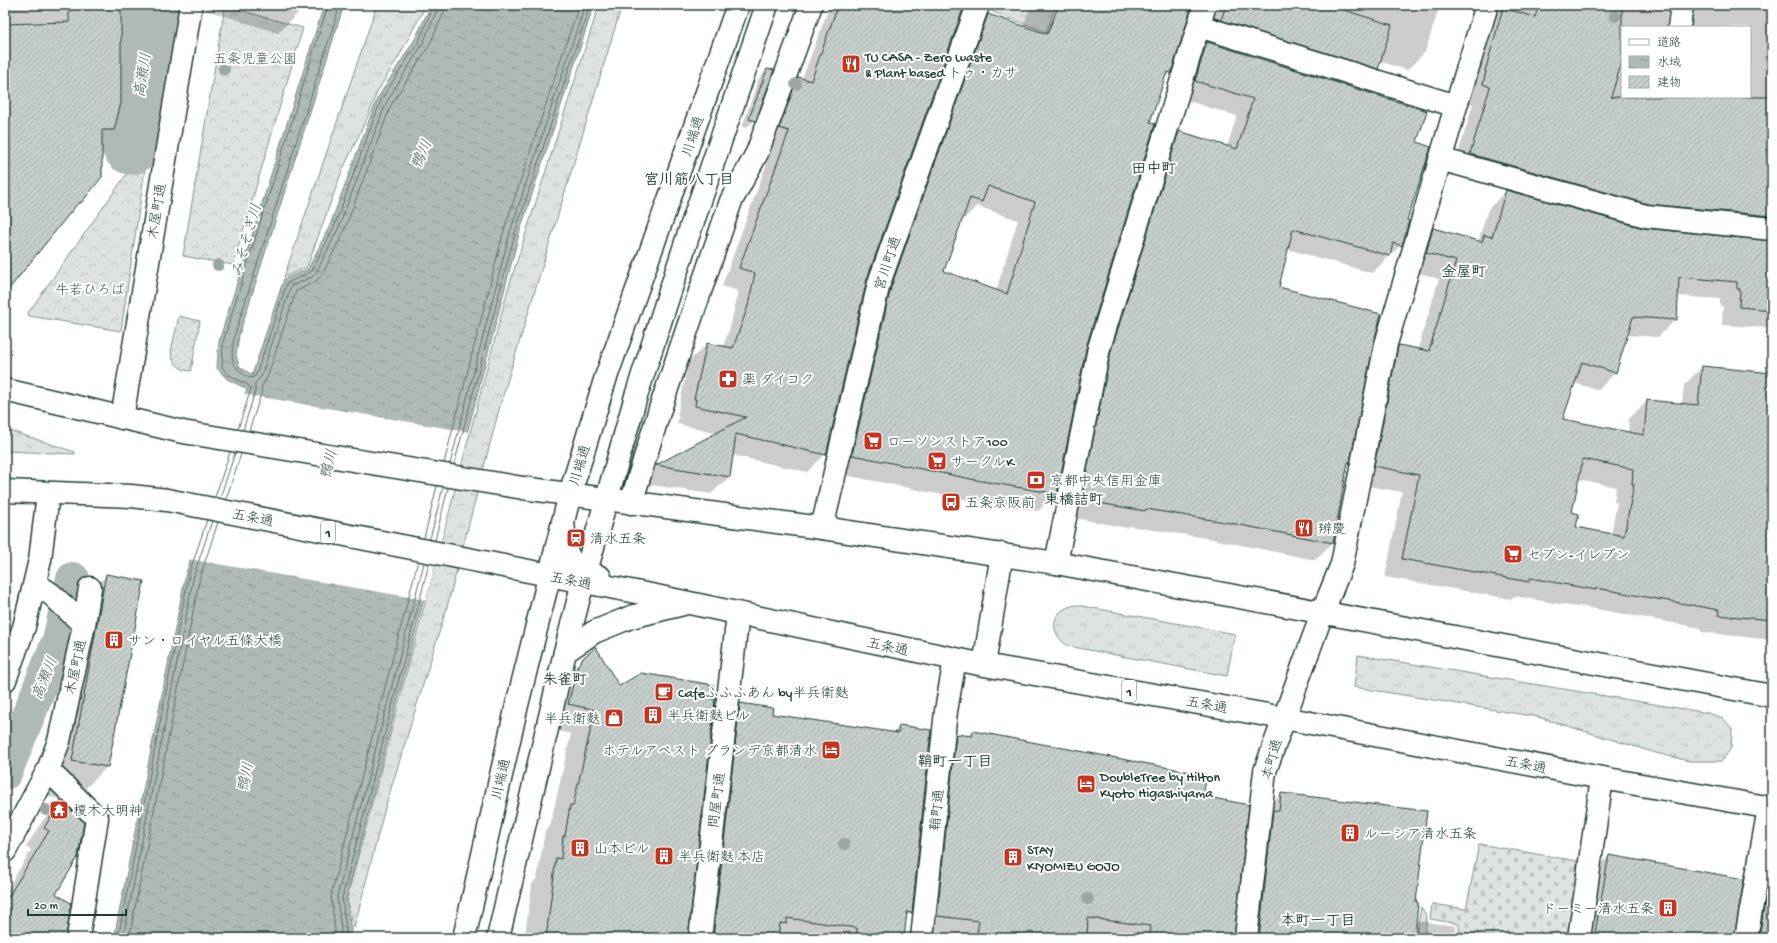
<svg xmlns="http://www.w3.org/2000/svg" width="1777" height="943" font-family="'Gochi Hand','Klee One',sans-serif">
<style>
.grass{fill:url(#grass-tufts);stroke:#7e908b}
.forest{fill:url(#forest-crowns);stroke:#7e908b}
.cemetery{fill:url(#cemetery-stones);stroke:#7e908b}
.garden{fill:url(#garden-dots);stroke:#7e908b}
.water{fill:url(#water-ripples);stroke:#758883}
.pier{fill:#fff}
.shadow{fill:#0003;fill-rule:evenodd}
.lines{fill:none;stroke-linecap:round;stroke-linejoin:round}
.shore{stroke:#596f68;stroke-width:1}
.canal{stroke:#afbab7;stroke-width:34}
.river{stroke:#afbab7;stroke-width:59}
.building{fill:url(#building-hatch);stroke:#1f3d34;fill-rule:evenodd}
.minor-casing{stroke:#1f3d34;stroke-width:25}
.highway-casing{stroke:#1f3d34;stroke-width:25}
.minor{stroke:#fff;stroke-width:22}
.highway{stroke:#fff;stroke-width:22}
.tree{fill:#99a6a3}
.labels{text-anchor:middle;stroke-width:4;stroke-linejoin:round;paint-order:stroke}
.shield{fill:#fff;stroke:#627771;stroke-width:1}
.shield-label{font-size:13px;font-weight:bold;fill:#1f3d34}
.poi-label{font-size:14px;fill:#1f3d34;stroke:#fff;text-anchor:start}
.park-label{font-size:14px;fill:#455e57;stroke:#fff}
.street-label{font-size:14px;fill:#1f3d34;stroke:#fff}
.water-label{font-size:15px;font-style:italic;fill:#4a625b;stroke:#fff}
.neighbourhood-label{font-size:15px;font-weight:bold;fill:#1f3d34;stroke:#fff}
</style>
<defs>
<pattern id="grass-tufts" width="24" height="20" patternUnits="userSpaceOnUse"><rect width="24" height="20" fill="#dee3e2"/><path d="M3 7l-1-3M5 7V3M7 7l1-3M15 17l-1-3M17 17v-4M19 17l1-3" fill="none" stroke="#bec4c2"/></pattern>
<pattern id="forest-crowns" width="20" height="18" patternUnits="userSpaceOnUse"><rect width="20" height="18" fill="#dee3e2"/><path d="M2 6a3 3 0 1 1 6 0M12 15a3 3 0 1 1 6 0" fill="none" stroke="#bec4c2"/></pattern>
<pattern id="cemetery-stones" width="16" height="16" patternUnits="userSpaceOnUse"><rect width="16" height="16" fill="#dee3e2"/><path d="M2 7V4a2 2 0 0 1 4 0v3zM10 15v-3a2 2 0 0 1 4 0v3z" fill="#bec4c2"/></pattern>
<pattern id="garden-dots" width="8" height="8" patternUnits="userSpaceOnUse"><rect width="8" height="8" fill="#dee3e2"/><path d="M2 2h.1M6 6h.1" fill="none" stroke="#bec4c2" stroke-width="1.8" stroke-linecap="round"/></pattern>
<pattern id="water-ripples" width="26" height="14" patternUnits="userSpaceOnUse"><rect width="26" height="14" fill="#afbab7"/><path d="M2 4q2-2 4 0t4 0M15 11q2-2 4 0t4 0" fill="none" stroke="#8e9896"/></pattern>
<pattern id="building-hatch" width="6" height="6" patternUnits="userSpaceOnUse"><rect width="6" height="6" fill="#c7cfcc"/><path d="M-1 1l2-2M0 6l6-6M5 7l2-2" fill="none" stroke="#aab3b0"/></pattern>
</defs>
<rect width="100%" height="100%" fill="#fff"/>
<filter id="ink" filterUnits="userSpaceOnUse"><feTurbulence type="fractalNoise" baseFrequency=".025" numOctaves="2"/><feDisplacementMap in="SourceGraphic" scale="8" xChannelSelector="R" yChannelSelector="G"/><feConvolveMatrix kernelMatrix="1 2 1 2 8 2 1 2 1" color-interpolation-filters="sRGB"/></filter>
<g filter="url(#ink)">
<path class="grass" d="M377,5H426L398,58L377,92L368,116L342,171L307,267L284,277Z
M599,5H622L501,402L447,607L385,808L354,928L347,898L508,289Z
M990,5H1056L1046,32L988,10Z
M5,429L75,452V454L5,451Z
M1077,605L1235,634L1227,676L1068,646C1047,632 1051,608 1077,605Z
M1358,655L1708,713L1723,718L1732,729L1731,748L1722,761H1689L1656,753L1538,717L1354,687Z"/>
<path class="forest" d="M225,6L303,28L233,265L183,256Z
M136,161L146,162L121,331L29,316L28,313Z
M1421,907L1427,917L1424,938H1393L1394,930L1417,931Z"/>
<path class="cemetery" d="M1479,844L1577,861L1569,938H1505L1459,932V924L1430,919L1432,904L1466,909Z"/>
<path class="garden" d="M179,316L200,321L191,371C179,370 172,363 171,351Z"/>
<path class="water" d="M324,5H344L239,335L236,355L239,366L252,375L284,279L308,269L330,225L377,99L415,39L431,5H594L519,234L346,898L351,930L349,938H114L186,573L247,389L227,379L217,368L219,341Z"/>
<path class="pier" d="M243,394L469,432L426,600L188,559Z"/>
<path class="shadow" d="M5,5H125V21L120,26L113,129L101,140L80,202L64,219L5,292Z
M207,5H303L302,9L278,33L206,10Z
M830,5H964L866,279L825,454L807,472L732,455L729,477L711,494L639,483L656,466L719,433L677,424L679,417L677,416L689,361L707,344L723,347L731,324L738,291L722,286L772,149L762,146L780,96L798,78L802,79Z
M1031,5H1440L1425,52L1407,70L1379,61L1377,68L1359,86L1189,10L1170,72L1164,79L1148,123L1086,344L1056,494L1038,511L963,499L835,473L874,305L971,33L988,15L1023,27ZM977,206L1018,220L996,291L942,272L962,219H964Z
M1492,5H1772V325L1769,328L1722,325L1723,306H1720V299L1677,296L1676,319L1658,337L1627,335L1616,372L1598,390L1574,383L1562,420L1628,433L1629,419L1647,401L1682,405L1684,385L1702,367L1772,374V640L1701,632V628L1579,606L1577,607L1514,596L1511,599L1385,577L1402,492L1357,484L1381,363L1399,346L1418,349L1439,279L1409,270L1416,247L1434,229L1478,242L1488,209L1506,191L1644,229L1766,242L1762,237L1453,172L1473,104L1466,102ZM1668,11L1672,12L1677,27H1750V97H1622V27H1666ZM1578,479L1616,487L1614,502H1617L1611,535L1575,528L1571,513Z
M1207,43L1416,143L1401,245L1372,273L1287,249L1278,288L1373,341L1332,543L1315,560L1212,539L1129,526L1127,528L1065,516L1162,149L1179,132L1227,147L1237,116L1178,98L1190,60Z
M767,70L755,120L746,128L742,127L759,78Z
M107,575V767L73,801L38,795L72,610Z
M583,659L687,938H521L525,934L532,884L537,878L545,831L550,826L571,734L544,728L558,684Z
M740,704L771,715L892,733L900,726L911,912L905,918L903,938H691L716,729Z
M973,732L1202,797L1233,938H913L932,759L957,735L969,737ZM953,756H955L937,921H935Z
M1281,794L1414,903L1415,921L1456,926L1455,935L1475,938H1237L1257,819Z
M61,802L55,894L65,938H5V893L31,850L26,847L43,820Z
M1609,856L1733,938H1574L1585,881Z
M1772,883V938H1739L1744,909Z"/>
<g class="lines">
<path class="shore" d="M340,5L235,334C231,356 228,366 250,378L254,377L256,375L287,283L312,271L334,227L381,100L419,41L434,5
M238,429L251,389L248,385L229,375L222,367L223,342L328,5
M243,430L255,392V383L261,377L291,286L312,277L316,273L338,229L386,103L423,43L439,5
M249,431L261,394L262,386L267,378L296,291L315,282L322,275L344,231L391,105L429,46L444,12L445,5
M444,463L504,230L579,5
M450,464L510,232L585,5
M454,465L515,233L590,5
M215,497L230,452
M220,498L235,453
M226,499L241,454
M424,538L437,486
M430,539L443,487
M435,540L448,488
M118,938L189,574L207,520
M123,938L194,575L212,521
M129,938L200,577L218,522
M335,938V930L331,895L418,561
M341,938V930L337,897L424,563
M346,938V930L342,898L429,564"/>
<path class="canal" d="M5,773L59,640L73,579"/>
<path class="river" d="M131,145L153,5"/>
</g>
<path class="building" d="M69,5H121V103L114,130H102V177L81,203H78L5,294V24L69,22Z
M838,5L964,6L867,279L826,455L736,434L730,477L656,465L746,417L695,406L696,399H694L707,343L733,348L748,306L755,273L739,268L789,131L779,128L798,77L811,81Z
M1059,5H1178L1191,9L1171,73L1167,72L1150,122L1155,124L1087,344L1057,494L981,481L852,455L891,287L988,14L1047,34ZM988,186L1035,202L1007,294L944,271L970,198L982,202Z
M1226,5H1346L1344,10L1392,25L1378,69L1214,18L1221,20Z
M1539,5H1622V61L1611,97H1772V216L1648,204L1470,154L1490,87L1483,84L1486,71H1485L1503,8L1535,17Z
M1207,42L1427,111L1417,142L1431,147L1407,220L1409,221L1402,246L1393,243L1390,256L1293,229L1279,287L1381,314L1374,342L1350,462H1348L1333,543L1230,523L1146,509L1145,511L1081,500L1111,351L1179,131L1237,149L1253,99L1195,81Z
M767,69L774,70L756,121L749,119Z
M1506,190L1643,228L1772,241V310L1739,307L1740,289H1737V282L1679,277L1677,320L1633,317L1616,373L1582,362L1563,419L1644,435L1647,400L1698,405L1702,366L1772,373V420L1767,471L1772,472V620L1718,615L1719,610L1596,588V590L1530,578L1529,582L1402,559L1419,475L1374,466L1398,347L1399,345L1429,351L1456,261L1426,253L1433,228L1482,242L1484,235L1492,237ZM1583,459L1633,469L1632,484H1634L1624,536L1576,527L1579,514L1572,512Z
M106,574L144,581L108,767L72,761Z
M596,647L619,686L641,673L714,685L712,699L715,700L688,938H546L556,858L561,859L563,836H565L570,805L573,806L595,710L568,704L578,665L583,658Z
M740,703L773,708L772,714L898,733L899,725L931,730L912,913L907,912L904,938H856L857,928L787,918V924L780,923L778,938H713Z
M973,731L1207,775L1203,796L1249,805L1234,938H1149L1151,926L1088,918L1087,938H976L979,921L937,916L956,734L972,736Z
M1281,793L1427,811L1416,902H1418L1415,938H1259L1273,810L1279,811Z
M61,800L84,822L78,857L56,894L71,903L66,938H5V902L49,831L44,828Z
M1609,855L1744,879L1734,938H1594Z
M1768,884H1772V938H1759Z"/>
<g class="lines">
<defs>
<path id="minor" d="M1199,26L1456,106
M1679,27L1682,5
M1440,159L1646,216L1772,229
M122,418L191,5
M631,503L660,409L731,201L757,153L811,5
M822,528L879,283L978,5
M1056,563L1099,348L1205,5
M84,625L90,588
M5,680L24,627L40,560L48,494
M48,770L97,818L78,938
M5,851L48,770L59,741L84,625L51,594L35,583
M464,938L517,705L570,494L605,380L738,5
M498,938L565,652L583,582L636,396L687,239L767,5
M700,938L738,614
M922,938L946,711L955,659
M1246,938L1265,771L1323,611L1342,564L1386,344L1456,106L1487,5
M1579,938L1602,778
M1746,938L1769,808"/>
<path id="highway" d="M5,390L183,432L523,488L822,528L1056,563L1772,696
M5,491L131,496L167,500L656,596L984,665L1284,718L1602,778L1772,808
M563,522L566,551L574,567L600,577
M565,652L594,632L631,617L683,604
M984,665L1002,554"/>
</defs>
<use href="#minor" class="minor-casing"/>
<use href="#highway" class="highway-casing"/>
<use href="#minor" class="minor"/>
<use href="#highway" class="highway"/>
</g>
<g class="tree">
<circle cx="1615" cy="16" r="6"/>
<circle cx="224" cy="69" r="6"/>
<circle cx="796" cy="84" r="6"/>
<circle cx="218" cy="265" r="6"/>
<circle cx="46" cy="810" r="6"/>
<circle cx="844" cy="844" r="6"/>
<circle cx="1088" cy="899" r="6"/>
</g>
</g>
<defs>
<symbol id="restaurant-square" viewBox="-11 -11 22 22"><rect x="-9" y="-9" width="18" height="18" rx="4" fill="#c8321e" stroke="#fff"/><path d="M-5-6h1v4h1v-4h1v4h1v-4h1v5L-1.5 .5V6h-2V.5L-5-1ZM5-6V6H3V1.5H1.5Q1.5-4 5-6Z" fill="#fff"/></symbol>
<symbol id="pharmacy-square" viewBox="-11 -11 22 22"><rect x="-9" y="-9" width="18" height="18" rx="4" fill="#c8321e" stroke="#fff"/><path d="M-2-6h4v4h4v4h-4v4h-4v-4h-4v-4h4Z" fill="#fff"/></symbol>
<symbol id="supermarket-square" viewBox="-11 -11 22 22"><rect x="-9" y="-9" width="18" height="18" rx="4" fill="#c8321e" stroke="#fff"/><path d="M-6-5.5h2.5l.6 2H6L4.5 2H-2.5L-4.4-4H-6ZM-1.5 3.2a1.3 1.3 0 1 0 .1 0ZM3 3.2a1.3 1.3 0 1 0 .1 0Z" fill="#fff"/></symbol>
<symbol id="bank-square" viewBox="-11 -11 22 22"><rect x="-9" y="-9" width="18" height="18" rx="4" fill="#c8321e" stroke="#fff"/><path d="M-6-4H6V4H-6ZM0-2.3a2.3 2.3 0 1 0 0 4.6a2.3 2.3 0 1 0 0-4.6Z" fill="#fff"/></symbol>
<symbol id="bus-square" viewBox="-11 -11 22 22"><rect x="-9" y="-9" width="18" height="18" rx="4" fill="#c8321e" stroke="#fff"/><path d="M-5-6H5V4H4V6H2V4H-2V6H-4V4H-5ZM-3.5-4V0h7V-4ZM-3.5 1.2v1.5H-2V1.2ZM2 1.2v1.5H3.5V1.2Z" fill="#fff"/></symbol>
<symbol id="station-square" viewBox="-11 -11 22 22"><rect x="-9" y="-9" width="18" height="18" rx="4" fill="#c8321e" stroke="#fff"/><path d="M-3-6H3Q5-6 5-4V2Q5 4 3 4L4.5 6H3L1.5 4h-3L-3 6H-4.5L-3 4Q-5 4-5 2V-4Q-5-6-3-6ZM-3.5-4v3h7v-3ZM-3.5 1v1.5H-2V1ZM2 1v1.5H3.5V1Z" fill="#fff"/></symbol>
<symbol id="building-square" viewBox="-11 -11 22 22"><rect x="-9" y="-9" width="18" height="18" rx="4" fill="#c8321e" stroke="#fff"/><path d="M-4-6H4V6H1V3H-1V6H-4ZM-2.5-4.3h1.7v1.8h-1.7ZM.8-4.3h1.7v1.8H.8ZM-2.5-1h1.7V.8h-1.7ZM.8-1h1.7V.8H.8Z" fill="#fff"/></symbol>
<symbol id="cafe-square" viewBox="-11 -11 22 22"><rect x="-9" y="-9" width="18" height="18" rx="4" fill="#c8321e" stroke="#fff"/><path d="M-5.5-4.5H6V0H3Q3 3.5 0 3.5H-2.5Q-5.5 3.5-5.5 0ZM3-3.2v2h1.7v-2ZM-6 4.5H4V6H-6Z" fill="#fff"/></symbol>
<symbol id="shop-square" viewBox="-11 -11 22 22"><rect x="-9" y="-9" width="18" height="18" rx="4" fill="#c8321e" stroke="#fff"/><path d="M-5-2.5h2.3a2.7 3.5 0 0 1 5.4 0H5L5.5 6h-11ZM-1.5-2.5h3a1.5 2.3 0 0 0-3 0Z" fill="#fff"/></symbol>
<symbol id="hotel-square" viewBox="-11 -11 22 22"><rect x="-9" y="-9" width="18" height="18" rx="4" fill="#c8321e" stroke="#fff"/><path d="M-6-4.5h1.5V1H6V5H4.5V3h-9V5H-6ZM-4 0a1.8 1.8 0 1 1 3.6 0ZM.5 0V-2.5h3Q6-2.5 6 0Z" fill="#fff"/></symbol>
<symbol id="temple-square" viewBox="-11 -11 22 22"><rect x="-9" y="-9" width="18" height="18" rx="4" fill="#c8321e" stroke="#fff"/><path d="M0-6L5-2H3V0L6.5 2.5H4V6H1.5V3h-3V6H-4V2.5H-6.5L-3 0V-2H-5Z" fill="#fff"/></symbol>
</defs>
<g fill-rule="evenodd">
<use href="#restaurant-square" x="840" y="53" width="22" height="22"/>
<use href="#pharmacy-square" x="717" y="368" width="22" height="22"/>
<use href="#supermarket-square" x="862" y="430" width="22" height="22"/>
<use href="#supermarket-square" x="926" y="450" width="22" height="22"/>
<use href="#bank-square" x="1025" y="469" width="22" height="22"/>
<use href="#bus-square" x="940" y="491" width="22" height="22"/>
<use href="#restaurant-square" x="1293" y="517" width="22" height="22"/>
<use href="#station-square" x="565" y="527" width="22" height="22"/>
<use href="#supermarket-square" x="1502" y="543" width="22" height="22"/>
<use href="#building-square" x="103" y="629" width="22" height="22"/>
<use href="#cafe-square" x="653" y="681" width="22" height="22"/>
<use href="#building-square" x="642" y="704" width="22" height="22"/>
<use href="#shop-square" x="603" y="707" width="22" height="22"/>
<use href="#hotel-square" x="820" y="739" width="22" height="22"/>
<use href="#hotel-square" x="1075" y="773" width="22" height="22"/>
<use href="#temple-square" x="48" y="799" width="22" height="22"/>
<use href="#building-square" x="1339" y="822" width="22" height="22"/>
<use href="#building-square" x="569" y="837" width="22" height="22"/>
<use href="#building-square" x="653" y="845" width="22" height="22"/>
<use href="#building-square" x="1002" y="846" width="22" height="22"/>
<use href="#building-square" x="1657" y="897" width="22" height="22"/>
</g>
<g class="labels">
<g class="shield">
<rect x="321" y="521" width="14" height="22" rx="3"/>
<rect x="1122" y="680" width="14" height="22" rx="3"/>
</g>
<g class="shield-label">
<text x="328" y="537">1</text>
<text x="1129" y="696">1</text>
</g>
<g class="poi-label">
<text x="865" y="61">TU CASA - Zero waste<tspan x="865" dy="16">&amp; Plant based トゥ・カサ</tspan></text>
<text x="742" y="384">薬 ダイコク</text>
<text x="887" y="446">ローソンストア100</text>
<text x="951" y="466">サークルK</text>
<text x="1050" y="485">京都中央信用金庫</text>
<text x="965" y="507">五条京阪前</text>
<text x="1318" y="533">辨慶</text>
<text x="590" y="543">清水五条</text>
<text x="1527" y="559">セブン-イレブン</text>
<text x="128" y="645">サン・ロイヤル五條大橋</text>
<text x="678" y="697">Cafeふふふあん by半兵衛麩</text>
<text x="667" y="720">半兵衛麩ビル</text>
<text x="600" y="723" text-anchor="end">半兵衛麩</text>
<text x="817" y="755" text-anchor="end">ホテルアベスト グランデ京都清水</text>
<text x="1100" y="781">DoubleTree by Hilton<tspan x="1100" dy="16">Kyoto Higashiyama</tspan></text>
<text x="73" y="815">榎木大明神</text>
<text x="1364" y="838">ルーシア清水五条</text>
<text x="594" y="853">山本ビル</text>
<text x="1027" y="854">STAY<tspan x="1027" dy="16">KIYOMIZU GOJO</tspan></text>
<text x="678" y="861">半兵衛麩 本店</text>
<text x="1654" y="913" text-anchor="end">ドーミー清水五条</text>
</g>
<g class="park-label">
<text x="255" y="63">五条児童公園</text>
<text x="90" y="294">牛若ひろば</text>
</g>
<g class="street-label">
<text transform="translate(692 136) rotate(-71)" y="5">川端通</text>
<text transform="translate(156 211) rotate(-81)" y="5">木屋町通</text>
<text transform="translate(887 263) rotate(-72)" y="5">宮川町通</text>
<text transform="translate(579 465) rotate(-73)" y="5">川端通</text>
<text transform="translate(253 517) rotate(11)" y="5">五条通</text>
<text transform="translate(571 580) rotate(11)" y="5">五条通</text>
<text transform="translate(888 646) rotate(12)" y="5">五条通</text>
<text transform="translate(75 667) rotate(-78)" y="5">木屋町通</text>
<text transform="translate(1207 704) rotate(10)" y="5">五条通</text>
<text transform="translate(1271 759) rotate(-74)" y="5">本町通</text>
<text transform="translate(1526 764) rotate(11)" y="5">五条通</text>
<text transform="translate(500 779) rotate(-77)" y="5">川端通</text>
<text transform="translate(716 800) rotate(-83)" y="5">問屋町通</text>
<text transform="translate(936 810) rotate(-84)" y="5">鞘町通</text>
</g>
<g class="water-label">
<text transform="translate(142 75) rotate(-81)" y="5">高瀬川</text>
<text transform="translate(421 154) rotate(-65)" y="5">鴨川</text>
<text transform="translate(246 240) rotate(-74)" y="5">みそそぎ川</text>
<text transform="translate(328 464) rotate(-75)" y="5">鴨川</text>
<text transform="translate(44 678) rotate(-68)" y="5">高瀬川</text>
<text transform="translate(245 777) rotate(-77)" y="5">鴨川</text>
</g>
<g class="neighbourhood-label">
<text x="1154" y="173">田中町</text>
<text x="689" y="184">宮川筋八丁目</text>
<text x="1464" y="276">金屋町</text>
<text x="1074" y="504">東橋詰町</text>
<text x="565" y="684">朱雀町</text>
<text x="955" y="766">鞘町一丁目</text>
<text x="1318" y="925">本町一丁目</text>
</g>
</g>
<rect width="1777" height="943" fill="none" stroke="#fff" stroke-width="20"/>
<rect x="10" y="10" width="1757" height="923" fill="none" stroke="#1f3d34" stroke-width="1.5" filter="url(#ink)"/>
<rect x="1621" y="26" width="130" height="72" fill="#ffffff" stroke="#a5b1ae"/>
<rect x="1629" y="39" width="20" height="6" fill="#ffffff" stroke="#a5b1ae"/>
<text x="1657" y="46" font-size="12" fill="#1f3d34">道路</text>
<rect x="1629" y="56" width="20" height="12" fill="url(#water-ripples)" stroke="#a5b1ae"/>
<text x="1657" y="66" font-size="12" fill="#1f3d34">水域</text>
<rect x="1629" y="76" width="20" height="12" fill="url(#building-hatch)" stroke="#a5b1ae"/>
<text x="1657" y="86" font-size="12" fill="#1f3d34">建物</text>
<path d="M28 909v6h98v-6" fill="none" stroke="#1f3d34" stroke-width="2"/>
<text x="34" y="909" font-size="12" fill="#1f3d34" stroke="#ffffff" stroke-width="3" paint-order="stroke">20 m</text>
</svg>
